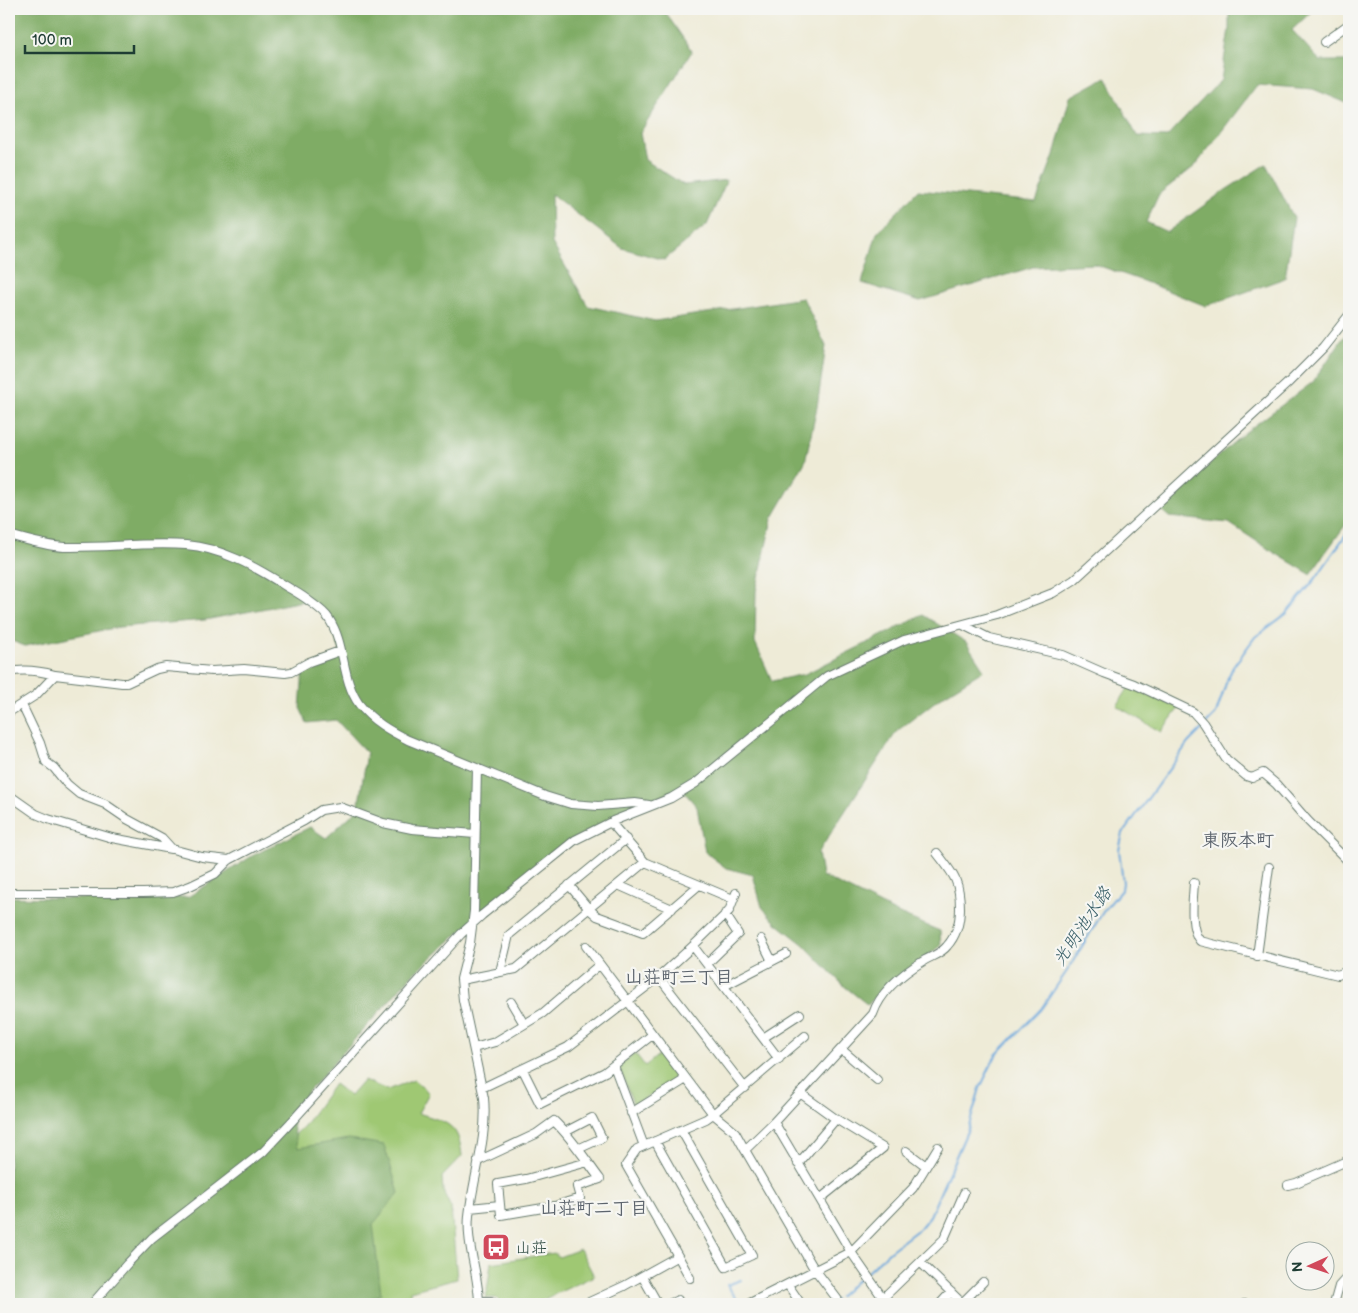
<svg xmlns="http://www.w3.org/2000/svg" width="1358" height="1313" font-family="'Balsamiq Sans','Klee One',sans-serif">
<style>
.green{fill:#9fc873;stroke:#5f8254}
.forest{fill:#7fac65;stroke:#4f744c}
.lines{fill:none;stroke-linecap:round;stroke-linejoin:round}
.stream{stroke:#6ba7dc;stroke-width:2}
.minor-casing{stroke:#677a6d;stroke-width:10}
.minor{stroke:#fff;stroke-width:8}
.labels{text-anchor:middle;stroke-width:4.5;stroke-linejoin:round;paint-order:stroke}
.poi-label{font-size:16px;fill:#1f3d34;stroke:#f6f6f2;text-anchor:start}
.neighbourhood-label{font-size:18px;font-weight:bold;fill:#5d656e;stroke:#f6f6f2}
.water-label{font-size:18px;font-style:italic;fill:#365d66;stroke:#f6f6f2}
</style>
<rect width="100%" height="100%" fill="#f6f6f2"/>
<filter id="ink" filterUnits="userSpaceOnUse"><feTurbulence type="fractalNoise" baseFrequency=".02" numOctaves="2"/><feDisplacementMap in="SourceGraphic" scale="10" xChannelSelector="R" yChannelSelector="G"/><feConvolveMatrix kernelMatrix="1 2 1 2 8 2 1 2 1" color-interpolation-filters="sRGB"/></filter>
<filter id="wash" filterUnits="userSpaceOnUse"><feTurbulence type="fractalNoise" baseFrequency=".0096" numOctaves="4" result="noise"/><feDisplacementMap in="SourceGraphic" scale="20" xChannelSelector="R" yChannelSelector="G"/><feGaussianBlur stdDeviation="1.12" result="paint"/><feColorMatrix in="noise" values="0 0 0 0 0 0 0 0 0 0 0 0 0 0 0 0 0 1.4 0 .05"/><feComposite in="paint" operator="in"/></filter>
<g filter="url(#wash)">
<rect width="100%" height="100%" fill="#eeebd7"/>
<path class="green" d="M1129,687L1179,708L1161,732L1117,706Z
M635,1053L645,1066L661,1053L678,1076L677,1080L636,1104L633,1103L620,1070L621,1064Z
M364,1080L387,1090L414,1080L429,1093L418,1113C446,1122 459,1123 462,1156L442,1177L443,1191L451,1208L457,1279L410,1291L411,1304H108L262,1166L304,1126L334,1084L350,1096Z
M580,1249L594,1276L534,1304H503L496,1298H486L491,1263L554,1253L559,1257Z"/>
<path class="forest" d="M9,9H663L692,51L640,133L645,160L684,185L727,180L707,225L664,260L622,248L551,194L552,243L588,306L655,321L803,298L826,346L817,407L805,462L772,519L756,591L755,642L772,681L805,674L923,615L966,642L984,670L941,697L897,731L818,853L822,876L897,913L940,931L941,946L884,986L868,1005L844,986L803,944L776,923L762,907L753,875L726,868L705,852L697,807L681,788L621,814L565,844L493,903L412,975L290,1112L298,1148L349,1139L384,1145L399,1193L373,1224L381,1294L360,1304H9V897L96,899L188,897L252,856L310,827L326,838L358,809L367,753L336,720L307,723L300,708L303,670L341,653L328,618L308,600L205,620L119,627L25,646L9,640Z
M1229,9H1314L1292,30L1320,61H1349V104L1313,89L1257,85L1195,166L1159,194L1146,222L1167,232L1224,191L1266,164L1294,218L1285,278L1206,306L1143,281L1094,264L1033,267L920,301L862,283L877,233L918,190L1036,202L1054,155L1070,97L1106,77L1137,136L1167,137L1221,80L1229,29Z
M1349,329V520L1310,574L1270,550L1229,523L1169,517L1159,508L1243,434L1313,382Z"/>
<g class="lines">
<path class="stream" d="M1206,724L1216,714L1227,680L1233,667L1255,637L1286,614L1316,578L1349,530
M867,1272L890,1251L920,1228L930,1216L968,1129L980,1088L996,1055L1041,1009L1067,971L1103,912L1122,889L1123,883L1119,850L1123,833L1188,743L1203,728
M839,1297L863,1275
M736,1304V1298L727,1285L741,1280
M832,1304L835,1300"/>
</g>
</g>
<g filter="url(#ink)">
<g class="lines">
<defs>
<path id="minor" d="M1324,42L1349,24
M9,535C26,540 46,546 64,547C105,548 146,542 186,545C221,548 254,566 284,585C292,590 302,595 309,601C316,606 325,612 329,619C346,645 341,679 359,704C372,721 390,731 408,740L545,796L571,804L598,806L635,803L649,805
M963,625L989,638L1063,655L1104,673L1134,684L1193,712L1203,723L1226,759L1246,776L1252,778L1263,773L1276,784L1308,821L1349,862
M9,672C24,669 40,671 55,675
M22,705L40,743L46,762L54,768L67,784L79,794L105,804L127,819L162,838L172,849L202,857L229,860
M9,712L36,695L55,675L122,683H127L157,669L166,667L212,671L244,669L285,673L291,672L309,662L340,651
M477,768L474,911L470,943L461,979L463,1000L484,1098C488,1138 473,1177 469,1216C466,1245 479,1275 479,1304
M9,795L36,814L48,819L112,838L171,849
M645,862L733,899
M1194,883C1193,899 1189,928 1200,941L1338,975L1349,970
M569,885L589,909L597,916L643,933L699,885
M618,885L672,909
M9,893H143L173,892L190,886L215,874L229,860L304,821L321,810L340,807L383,823L412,829L475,834
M761,939L772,961
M586,946L713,1114L735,1132L745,1150
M693,946L779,1059
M1257,956L1269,867
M707,964L738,934L725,914
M500,972L509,935L626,839
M659,977L745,1088
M461,979H466L516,969L645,862L613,825V821
M724,986L786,954
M511,1002L524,1024
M763,1038L800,1014
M474,1048L495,1042L543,1013L599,965
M841,1049L877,1080
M614,1066L644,1146L706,1119L713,1114L805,1036
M523,1070L540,1104L605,1072L652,1035
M482,1088L568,1047L659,977L693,946L729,911L736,893
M800,1093L836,1119L883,1148L820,1199
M631,1113L686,1079
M774,1122L745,1150L813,1267L841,1304
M565,1132L592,1118L602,1138L578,1149
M655,1141L726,1267L752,1255L681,1130
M906,1151L926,1166
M478,1161L536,1134L554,1121C572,1138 585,1159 600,1179L577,1187L580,1198L555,1206L501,1215L498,1184L526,1179L588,1162
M798,1164L836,1119
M1288,1185L1296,1183L1349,1160
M470,1208L500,1205
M678,1256L690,1278
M920,1262L962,1303L983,1282
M642,1276L658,1304
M788,1285L801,1304
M883,1298L944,1239L964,1193
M479,1301H491L494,1304
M92,1304L127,1264L152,1238L263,1152L294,1119L461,934L482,915L575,840L613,821L671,798L696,783L827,676L904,640L997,615L1053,593L1074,580L1289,382L1323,348L1349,315
M585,1304L624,1286L678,1256L626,1165L637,1149L644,1146
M669,1304L678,1300
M748,1304L851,1252L774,1122L873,1014C881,990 903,973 925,960C932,956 942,953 947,946C957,935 960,922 960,908C960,880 953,874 937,853
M887,1304L851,1252L913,1188L938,1147
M940,1304L951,1292
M1244,1304H1245
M1334,1304L1339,1286L1349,1275"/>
</defs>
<use href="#minor" class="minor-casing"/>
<use href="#minor" class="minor"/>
</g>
</g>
<defs>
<symbol id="bus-square" viewBox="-11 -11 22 22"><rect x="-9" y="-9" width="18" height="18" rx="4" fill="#d1495b" stroke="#f6f6f2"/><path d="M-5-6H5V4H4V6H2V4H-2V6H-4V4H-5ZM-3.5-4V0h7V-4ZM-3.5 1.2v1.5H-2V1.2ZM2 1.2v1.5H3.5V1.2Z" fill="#fff"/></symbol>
</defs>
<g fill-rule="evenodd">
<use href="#bus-square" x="480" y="1231" width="32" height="32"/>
</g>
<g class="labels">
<g class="poi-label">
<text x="515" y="1253">山荘</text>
</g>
<g class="neighbourhood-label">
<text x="1238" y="846">東阪本町</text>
<text x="679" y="983">山荘町三丁目</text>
<text x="594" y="1214">山荘町二丁目</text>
</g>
<g class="water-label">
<text transform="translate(1082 926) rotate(-56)" y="6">光明池水路</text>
</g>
</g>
<rect width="1358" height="1313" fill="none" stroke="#f6f6f2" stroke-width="30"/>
<g transform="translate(1310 1266) rotate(267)"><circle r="24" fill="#f6f6f2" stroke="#a0aca6"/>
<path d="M0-4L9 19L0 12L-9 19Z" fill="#d1495b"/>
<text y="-8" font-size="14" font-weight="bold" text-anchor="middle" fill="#1f3d34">N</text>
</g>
<path d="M25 45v8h109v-8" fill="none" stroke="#1f3d34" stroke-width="2.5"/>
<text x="32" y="45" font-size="15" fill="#1f3d34" stroke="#f6f6f2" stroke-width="4" paint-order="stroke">100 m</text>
</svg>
